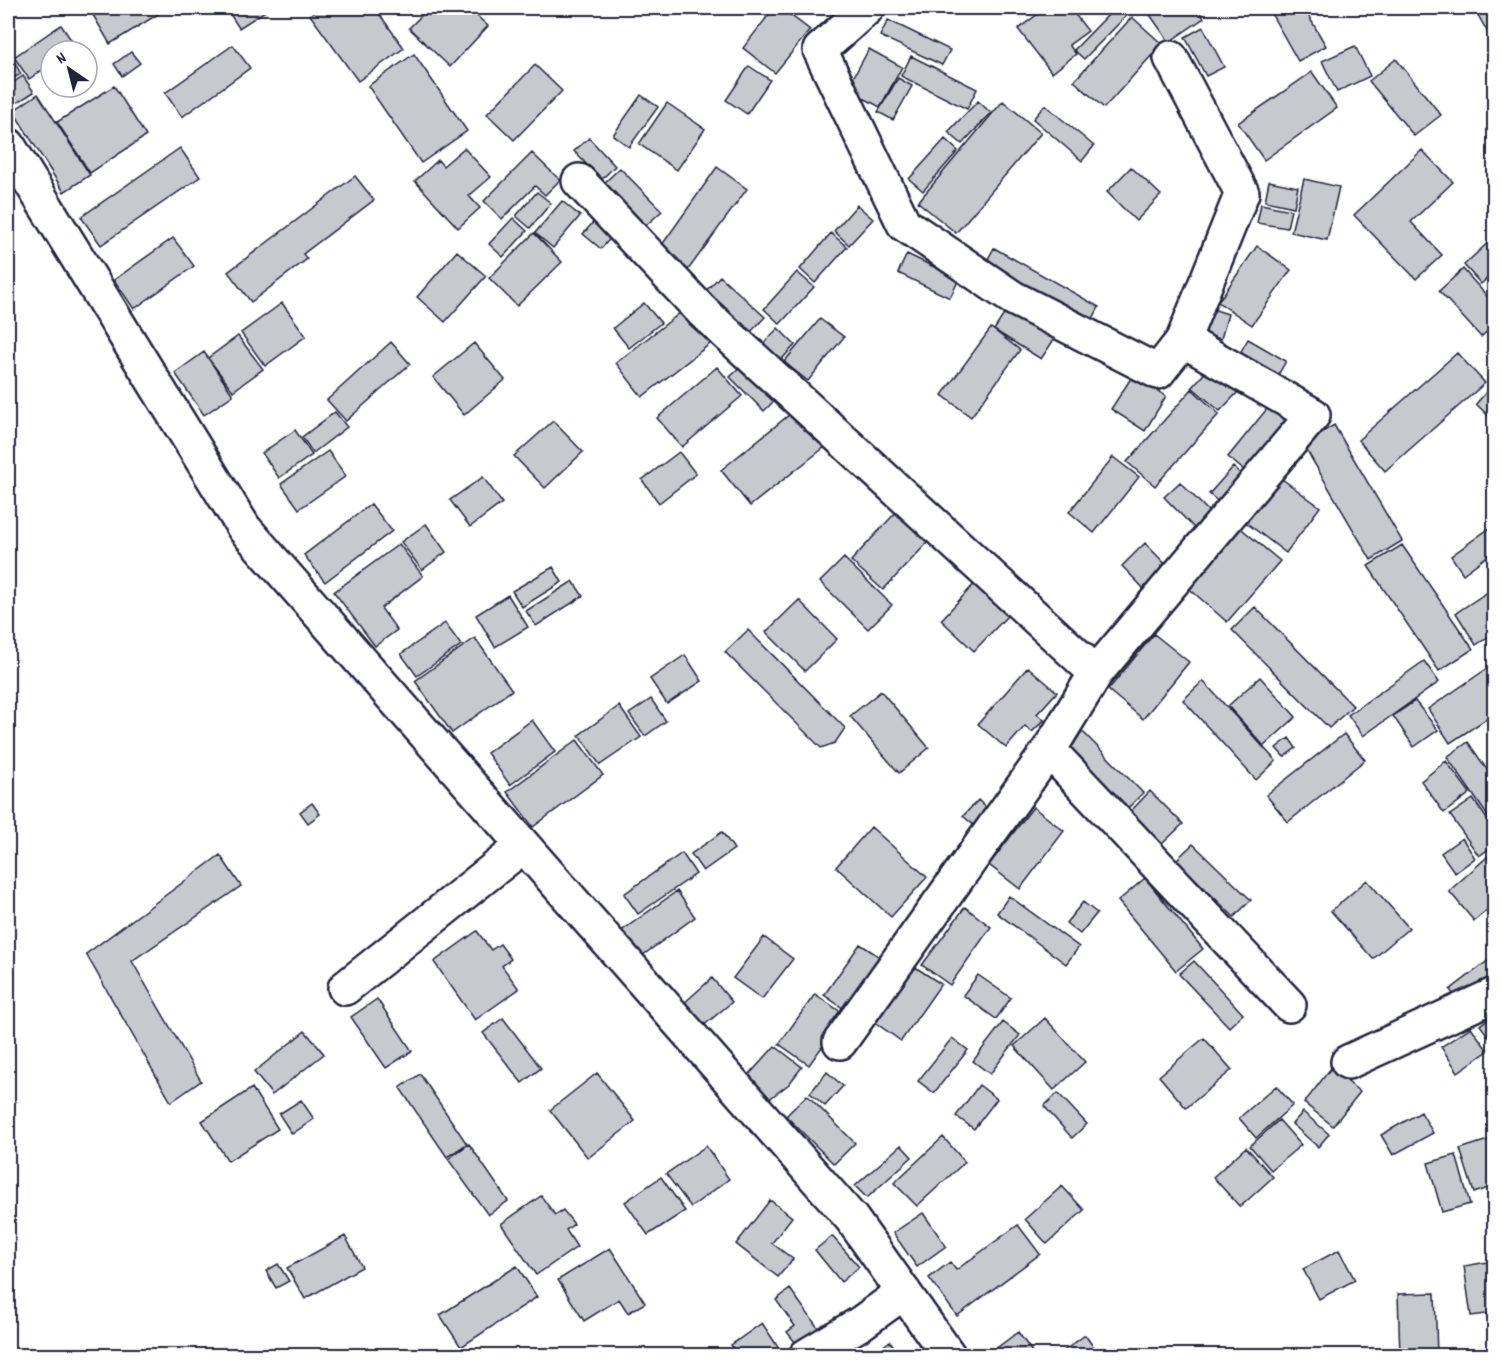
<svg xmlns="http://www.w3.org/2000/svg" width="1502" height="1363" font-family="Dekko,sans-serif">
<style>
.building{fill:#c8c8cf;stroke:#22223b;stroke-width:1.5}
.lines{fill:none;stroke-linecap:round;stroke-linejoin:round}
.minor-casing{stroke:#22223b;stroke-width:38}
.minor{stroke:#fff;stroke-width:33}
</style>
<rect width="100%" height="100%" fill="#fff"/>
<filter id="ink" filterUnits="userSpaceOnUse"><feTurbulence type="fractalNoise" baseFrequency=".0167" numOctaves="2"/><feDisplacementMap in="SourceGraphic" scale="12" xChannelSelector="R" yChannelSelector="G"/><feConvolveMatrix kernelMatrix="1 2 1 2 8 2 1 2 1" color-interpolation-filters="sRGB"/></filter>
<g filter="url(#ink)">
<path class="building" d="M105,8H168L110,44L93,15Z
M226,8H270L239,28Z
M320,8H375L404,48L358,81L310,15Z
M429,8H468L488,26L450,67L409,28Z
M774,8H781L810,30L775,73L743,48Z
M1046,8H1070L1088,31L1069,45L1076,54L1052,73L1018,29Z
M1115,8H1125L1130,12L1084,59L1074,50Z
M1148,8H1197L1204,18L1169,42L1146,9Z
M1284,8H1304L1326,46L1298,61L1272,15Z
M1490,8H1494V44L1478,15Z
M1132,17L1162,44L1104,108L1074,81Z
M888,20L950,50L942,65L880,36Z
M61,25L76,47L70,51H51V64L29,79L14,57Z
M1203,27L1224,67L1206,76L1185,37Z
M233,45L250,68L182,117L165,93Z
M1355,46L1370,76L1337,92L1322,61Z
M869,49L902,67L880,107L847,89Z
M8,51L21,74L8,81Z
M131,52L140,63L122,76L114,64Z
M414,54L467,131L421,163L368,86Z
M911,56L977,89L967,109L901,76Z
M1396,59L1441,115L1414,136L1369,81Z
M535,65L562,91L514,140L487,114Z
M749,66L770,80L747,114L726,100Z
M1312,72L1337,108L1264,160L1238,123Z
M23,76L34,92L15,104L8,93V86Z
M898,78L912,86L893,120L878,112Z
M114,86L146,136L90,173L57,122Z
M38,94L90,175L64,192L13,111Z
M641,95L658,107L629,147L613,135Z
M978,101L991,113L962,144L948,132Z
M1003,101L1041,133L956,233L918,202Z
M667,103L705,129L677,170L639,144Z
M1045,105L1094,146L1082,161L1033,119Z
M589,138L615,166L601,180L574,151Z
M945,139L958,151L923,191L909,179Z
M180,148L200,177L101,245L81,217Z
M464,148L491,177L469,196L480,208L458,228L415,181L438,160L443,166Z
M1422,150L1453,182L1411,222L1442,255L1416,279L1354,215Z
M532,153L560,180L545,195L535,186L502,219L484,201Z
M717,167L747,189L688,270L659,249Z
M1131,167L1161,195L1136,221L1107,192Z
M620,168L662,211L643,228L602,185Z
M355,176L374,200L303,254L307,259L251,302L228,272Z
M1304,179L1339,187L1327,240L1291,232Z
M1269,181L1298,187L1294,207L1265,201Z
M537,192L551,203L530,228L516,216Z
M562,201L580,216L553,248L535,233Z
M1261,204L1291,210L1287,228L1257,223Z
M857,205L873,219L849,245L834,231Z
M513,218L527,231L503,257L489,244Z
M596,219L613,235L601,249L583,234Z
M534,233L562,262L517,306L489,278Z
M831,233L847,247L815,283L800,269Z
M1494,237V272L1481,284L1464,265Z
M173,238L194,266L134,309L114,280Z
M1257,246L1291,270L1252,325L1218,302Z
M994,248L1099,307L1088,328L983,268Z
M457,251L486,276L445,322L417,297Z
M907,254L959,279L950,298L898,273Z
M1463,269L1494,304V325L1481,337L1439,291Z
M797,272L814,287L780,324L764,309Z
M720,276L765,317L747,336L702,295Z
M282,303L306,336L265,366L241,333Z
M644,303L661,323L629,348L613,328Z
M1010,305L1057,335L1041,359L994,330Z
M1206,307L1228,314L1221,339L1198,333Z
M685,309L711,343L642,397L616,363Z
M820,319L844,337L808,381L784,362Z
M778,328L795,345L780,361L762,345Z
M991,328L1020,350L971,417L942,395Z
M238,336L263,369L233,391L208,358Z
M1248,339L1286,361L1274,382L1236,360Z
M391,342L410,364L346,421L327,400Z
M474,343L505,380L464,415L433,377Z
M204,352L233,395L204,415L175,373Z
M1457,353L1485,383L1385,471L1358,440Z
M749,359L782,393L764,411L730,377Z
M717,367L742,396L682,447L657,418Z
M1210,367L1238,392L1220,411L1192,387Z
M1133,375L1166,396L1145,431L1111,409Z
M1494,383V421L1476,404Z
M1192,389L1219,414L1155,486L1127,462Z
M1270,405L1295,426L1253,478L1228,457Z
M800,406L830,443L750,506L721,470Z
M335,412L347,427L313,453L302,437Z
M553,421L583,452L545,488L514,456Z
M1334,425L1402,541L1371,560L1303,444Z
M295,430L312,455L279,478L262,453Z
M328,451L346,476L299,509L281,484Z
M679,452L696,474L659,503L642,480Z
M1113,457L1139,477L1094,533L1069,512Z
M1233,467L1244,477L1220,503L1209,494Z
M1278,476L1320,507L1286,553L1244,521Z
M483,477L502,503L470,527L450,500Z
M1180,482L1215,518L1199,533L1164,497Z
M371,504L392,531L325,582L304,555Z
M897,511L929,541L883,590L851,561Z
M426,524L446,552L422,570L401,542Z
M1237,525L1280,561L1227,622L1185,585Z
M1494,525V551L1463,574L1451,556Z
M1145,543L1172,571L1148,593L1122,566Z
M399,544L423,576L381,608L397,630L375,646L334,592Z
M1402,545L1473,649L1439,671L1368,566Z
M844,558L892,605L868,629L820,582Z
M553,567L562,582L522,607L512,591Z
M573,581L583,596L536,626L526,611Z
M976,582L1009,614L974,651L941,620Z
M1486,593L1494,607V633L1476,645L1456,613Z
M508,595L528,627L495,647L476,615Z
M799,600L837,639L805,671L766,632Z
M1255,607L1353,706L1329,728L1232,630Z
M445,623L461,645L417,676L401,654Z
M748,630L845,728L835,743L821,748L725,652Z
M1154,634L1189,662L1143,719L1108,690Z
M475,638L512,690L452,733L415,681Z
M685,655L702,681L667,704L650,679Z
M1424,661L1439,682L1363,736L1348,715Z
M1028,667L1057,692L1037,714L1044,720L1032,732L1025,726L1006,748L978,724Z
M1488,668L1494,678V714L1450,743L1428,709Z
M1260,677L1296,717L1264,746L1228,706Z
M1203,681L1276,761L1256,780L1183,700Z
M881,691L929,748L899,773L850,716Z
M651,699L666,721L645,736L629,714Z
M1415,701L1438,730L1414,747L1393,716Z
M619,706L641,737L600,765L579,735Z
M532,720L555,752L510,785L487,753Z
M1083,732L1143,793L1127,809L1067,748Z
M1344,734L1365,760L1288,822L1266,795Z
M1289,738L1296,748L1284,757L1276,748Z
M577,740L603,775L533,827L507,792Z
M1468,742L1494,780V825L1447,757Z
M1446,761L1470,793L1444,813L1421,781Z
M1150,791L1183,824L1162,844L1130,812Z
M1473,799L1494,829V845L1479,856L1450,815Z
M978,800L991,812L977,828L963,816Z
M312,803L320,814L308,823L300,812Z
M1033,807L1064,831L1020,889L989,865Z
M871,827L927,877L891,917L836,867Z
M722,832L734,849L703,871L691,854Z
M1462,838L1475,858L1455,873L1441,853Z
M1193,844L1251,900L1234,917L1176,860Z
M1494,851V904L1474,921L1449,891Z
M682,853L696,874L638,914L624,894Z
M220,855L241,886L132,961L201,1081L171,1102L86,954Z
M1145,878L1203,949L1176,971L1118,901Z
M1367,880L1409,928L1373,959L1331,911Z
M677,891L695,917L639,958L620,932Z
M1009,896L1079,947L1066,964L997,913Z
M1083,902L1097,913L1080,934L1066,923Z
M965,907L991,927L950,985L922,965Z
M477,931L491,950L500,944L511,959L502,966L519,989L475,1020L434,962Z
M764,937L793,959L762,999L733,978Z
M860,944L883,959L847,1011L824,995Z
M1494,956V981L1462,1005L1450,990Z
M1194,961L1243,1014L1229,1027L1179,974Z
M912,965L941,984L901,1041L873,1021Z
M978,975L1011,998L996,1019L963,995Z
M712,978L732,1002L702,1027L683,1004Z
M815,994L845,1015L809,1065L779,1044Z
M377,999L412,1051L386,1068L351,1017Z
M1494,1015V1044L1480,1025Z
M503,1018L541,1068L522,1083L483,1033Z
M1045,1018L1085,1062L1054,1090L1014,1046Z
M1003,1022L1020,1035L990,1074L973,1061Z
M1471,1027L1488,1051L1458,1072L1441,1047Z
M305,1031L324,1054L272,1095L254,1072Z
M952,1038L968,1050L934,1093L918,1081Z
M1204,1038L1232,1070L1186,1108L1159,1076Z
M775,1046L802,1067L789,1084L768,1100L747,1077Z
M1331,1068L1360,1092L1333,1126L1304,1103Z
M827,1072L843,1086L825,1106L810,1093Z
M597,1073L635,1121L588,1158L550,1110Z
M420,1074L467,1144L447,1157L400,1088Z
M979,1085L997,1099L974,1129L956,1116Z
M1276,1086L1293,1105L1256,1138L1239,1118Z
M252,1088L278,1129L228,1161L202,1121Z
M1058,1093L1087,1124L1072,1138L1044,1106Z
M807,1095L855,1143L834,1164L786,1116Z
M301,1100L314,1119L292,1134L279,1114Z
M1303,1112L1329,1134L1318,1147L1292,1124Z
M1421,1112L1433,1133L1393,1155L1381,1135Z
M1279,1120L1301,1145L1271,1170L1250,1146Z
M943,1137L965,1162L917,1206L894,1183Z
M1494,1138V1186L1474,1193L1460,1149Z
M469,1144L508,1201L488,1215L448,1159Z
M901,1145L912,1157L867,1198L855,1186Z
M706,1146L729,1179L691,1207L666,1174Z
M1246,1147L1273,1177L1240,1207L1213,1177Z
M1456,1155L1470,1204L1442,1212L1428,1163Z
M661,1177L685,1211L648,1235L625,1202Z
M1062,1186L1084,1210L1047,1244L1025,1219Z
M541,1196L555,1215L563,1210L574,1224L566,1230L577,1247L536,1275L501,1224Z
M770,1200L792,1217L772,1243L793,1259L778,1277L736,1244Z
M923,1213L946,1246L917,1267L893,1233Z
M1018,1225L1040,1254L957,1316L929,1278L950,1262L956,1270Z
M345,1236L362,1267L305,1299L287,1268Z
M832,1236L859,1267L841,1282L815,1250Z
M610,1248L645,1303L628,1313L619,1299L584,1321L558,1280Z
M1339,1250L1355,1280L1319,1299L1303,1269Z
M1494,1261V1313L1471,1316L1464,1266Z
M278,1264L289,1281L276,1288L266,1271Z
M517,1266L537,1297L461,1347L440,1315Z
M790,1289L821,1332L799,1347L787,1332L795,1326L776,1300Z
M1435,1293L1437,1356H1400L1398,1294Z
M762,1323L784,1356H738L731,1345Z
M1018,1332L1035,1356H986Z
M1085,1335L1100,1356H1057Z
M890,1341L900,1356H870Z
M1494,1350V1356H1476V1352Z"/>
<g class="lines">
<defs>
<path id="minor" d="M1171,58L1242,193L1183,340
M8,145L244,528L852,1219L949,1356
M579,181L702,311L1096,673
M1049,750L1289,1005
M345,988L523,846
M840,1042L1049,750L1096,673L1313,415L1183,340L1158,372L1013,298L904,224L820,50L867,8
M1348,1062L1494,995
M806,1356L861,1323L904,1292"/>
</defs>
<use href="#minor" class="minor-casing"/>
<use href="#minor" class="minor"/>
</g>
</g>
<rect width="1502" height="1363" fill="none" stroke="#fff" stroke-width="30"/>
<rect x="15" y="15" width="1472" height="1333" fill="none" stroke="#22223b" stroke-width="2" filter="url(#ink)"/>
<g transform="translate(69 69) rotate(325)"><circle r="28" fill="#ffffff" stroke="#a7a7b1" stroke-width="1.5"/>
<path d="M0-4.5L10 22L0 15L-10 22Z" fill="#22223b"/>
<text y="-9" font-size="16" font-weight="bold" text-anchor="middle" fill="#22223b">N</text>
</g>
</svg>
